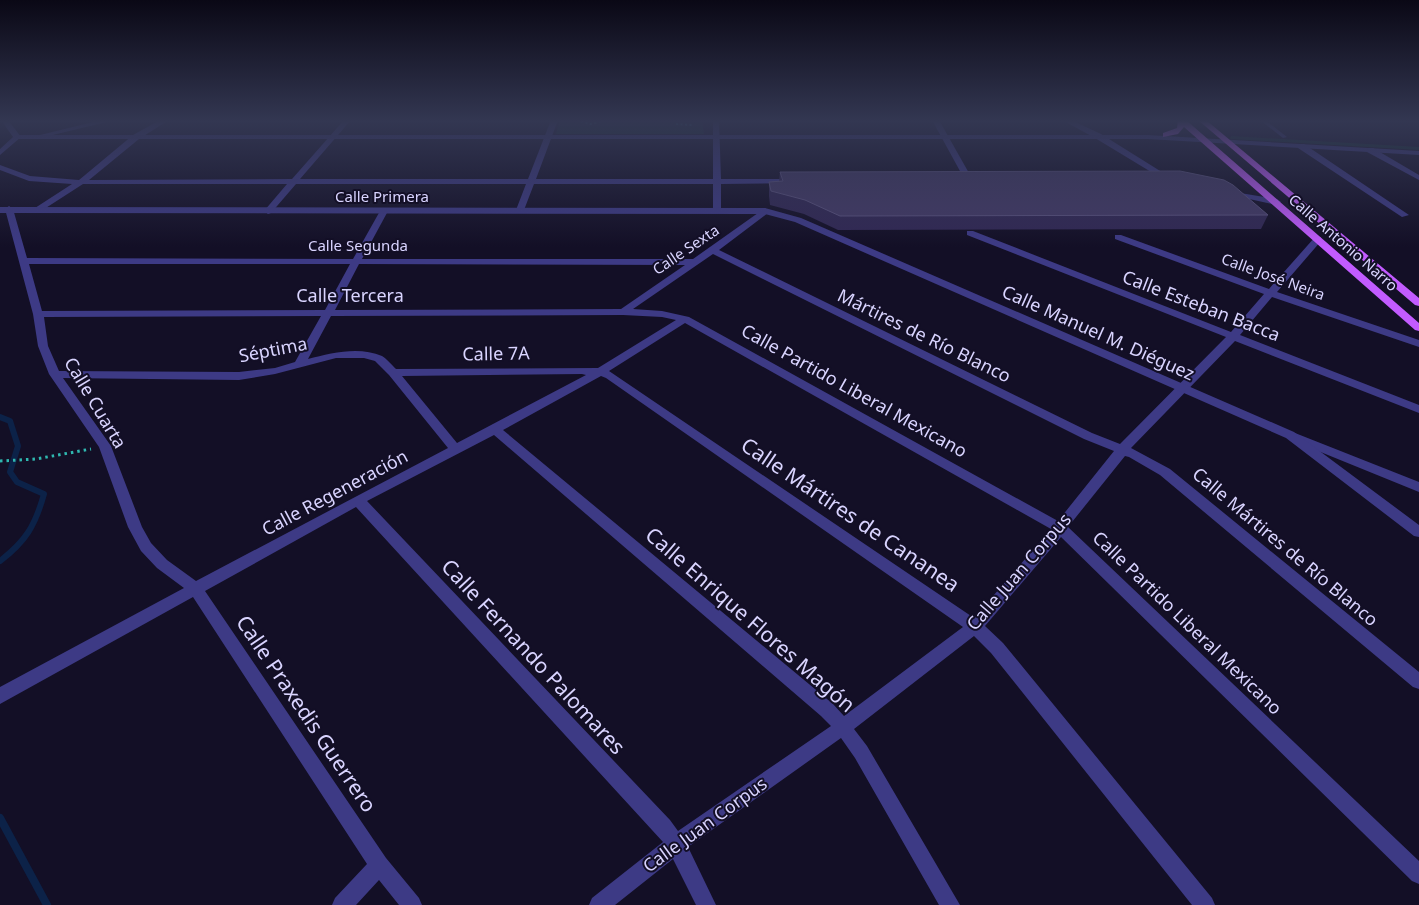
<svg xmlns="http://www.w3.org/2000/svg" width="1419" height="905" font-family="'Noto Sans',sans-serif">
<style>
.green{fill:#12302f}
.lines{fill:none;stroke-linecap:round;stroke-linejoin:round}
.stream-far1{stroke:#0c2248;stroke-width:6}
.stream{stroke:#0c2248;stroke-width:8}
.path-far1{stroke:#2fb8b0;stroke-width:2;stroke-dasharray:2 2.5;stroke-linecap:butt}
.path{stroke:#2fb8b0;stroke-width:3;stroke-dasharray:2.5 4;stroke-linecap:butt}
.service{fill:#3d3a85;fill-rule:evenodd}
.minor{fill:#3d3a85;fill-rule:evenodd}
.tertiary{fill:#3d3a85;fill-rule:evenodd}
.primary{fill:#c25bff;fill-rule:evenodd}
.wall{fill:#312854}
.building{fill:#433a66;stroke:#5a527e}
.labels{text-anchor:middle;stroke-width:4;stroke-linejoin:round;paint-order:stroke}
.far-street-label{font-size:15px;fill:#d9d4ff;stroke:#130f26}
.street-label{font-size:18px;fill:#d9d4ff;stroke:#130f26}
.near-street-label{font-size:21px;fill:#d9d4ff;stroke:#130f26}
</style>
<rect width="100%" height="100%" fill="#130f26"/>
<path class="green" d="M560,120H702L704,134H556Z
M1231,136L1419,147V150L1230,139Z"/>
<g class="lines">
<path class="stream-far1" d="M0,417L10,421L18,446L10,472L17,482L44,494C35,526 26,541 0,561"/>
<path class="stream" d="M0,818L47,905"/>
<path class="path-far1" d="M577,120L590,124L606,120
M676,124L692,125"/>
<path class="path" d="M0,461L36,459L91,449"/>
<path class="service" d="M1260,120H1265L1287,137L1283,138Z"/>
<path class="minor" d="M1,120H8L21,137L0,155V149L13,137Z
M101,120H115L36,139L32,137Z
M160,120H169L139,139L89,180L292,179L344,120H351L300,179H528L551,120H558L536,179H713V120H719L721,179H795L799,181L795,183L721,184V210L717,213L713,210V184H534L524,210L520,213L516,210L526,184H296L271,213L268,214L264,211L287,184H83L38,213L34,210L35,208L72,184L29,181L0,170V165L30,176L79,180L133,135Z
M932,120H939L974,182L973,184L966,182Z
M1062,120H1071L1101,134L1173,179L1166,181L1095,138Z
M1298,144H1304L1409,215L1402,217L1298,148Z
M1367,148H1373L1419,175V180L1367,152Z
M1228,191L1277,199L1281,202L1277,205L1231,195H1228Z
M9,206L13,209L27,258L353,259L380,211L384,208L388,211L362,259H693L765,208L769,211L768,213L719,250L1092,433L1120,444L1226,337L967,235V231H973L1231,332L1264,294L1115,239V235H1121L1269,289L1315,237H1321V241L1277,292L1419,340V347L1272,297L1240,335L1419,405V413L1235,341L1131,448L1170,469L1419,672V689L1413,687L1160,475L1129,457L1125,456L1068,527L1419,861V884L1412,881L1061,537L985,626L1003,643L1212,898L1215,905H1192L991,653L974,636L854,729L867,746L960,905H939L855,758L841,738L688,847L716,905H696L673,859L615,905H589L592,898L663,842L356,507L205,591L386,858L419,898L422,905H399L379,880L356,905H332L335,898L367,864L193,597L0,704V687L184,588L157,568L141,551L128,527L99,447L49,374L38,346L33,314L5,209ZM713,254L1084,439L1114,451L1058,521L689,317L662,311L633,309ZM29,264H350L325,310L42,311ZM359,264L685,265L621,309L335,310ZM623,315L662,317L676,320L598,368L396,369C392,365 387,359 382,356C359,346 331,353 308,359L331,316ZM321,316L295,362L275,368L239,372L59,371L48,346L44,317ZM685,323L1051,529L974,618L609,371ZM336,358H364L375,361L389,375L448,448L196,581L167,560L151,543L142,527L111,446L63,378L239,380L275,374ZM586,375L457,443L402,376L582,374ZM601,376L606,378L963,627L844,716L833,704L503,430ZM494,435L821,716L831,726L678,831L670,820L367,501Z
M1295,433L1419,482V492L1291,440L1289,437Z"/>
<path class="tertiary" d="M14,135H1148L1419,151V155L1148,139H14Z
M0,207L765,208L801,218L1294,432L1419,525V537L1414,536L1286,438L795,222L765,214L0,213Z"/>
<path class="primary" d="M1178,120H1186L1419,323V331L1415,330L1184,127L1178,134L1163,137V133L1177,128Z
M1198,120H1206L1419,298V306L1415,305Z"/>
</g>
<path class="wall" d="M780,172L1268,215L1261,229L838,230L804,214L770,205L769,196V182H779Z"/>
<path class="building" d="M1180,171L1224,180L1233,185L1268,215L840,216L805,200L771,191L769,182L783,181L780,172Z"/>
<linearGradient id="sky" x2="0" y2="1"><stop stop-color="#0a0815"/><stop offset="0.49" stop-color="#333752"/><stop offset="1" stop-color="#333752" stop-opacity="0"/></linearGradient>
<rect width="1419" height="247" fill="url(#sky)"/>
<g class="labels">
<g class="far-street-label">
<text x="382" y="202">Calle Primera</text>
<text transform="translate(1343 243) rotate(41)" y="5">Calle Antonio Narro</text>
<text x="358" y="251">Calle Segunda</text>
<text transform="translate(686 250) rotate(-34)" y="5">Calle Sexta</text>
<text transform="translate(1273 277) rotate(20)" y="5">Calle José Neira</text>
</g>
<g class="street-label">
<text x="350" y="302">Calle Tercera</text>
<text transform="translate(1201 306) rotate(21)" y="6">Calle Esteban Bacca</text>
<text transform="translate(1098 333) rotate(24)" y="6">Calle Manuel M. Diéguez</text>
<text transform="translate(924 336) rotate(26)" y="6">Mártires de Río Blanco</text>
<text transform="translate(273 350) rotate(-11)" y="6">Séptima</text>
<text transform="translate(496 354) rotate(-1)" y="6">Calle 7A</text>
<text transform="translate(854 391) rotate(29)" y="6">Calle Partido Liberal Mexicano</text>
<text transform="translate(95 403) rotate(59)" y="6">Calle Cuarta</text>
<text transform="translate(335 493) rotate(-28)" y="6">Calle Regeneración</text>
<text transform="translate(1285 547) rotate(40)" y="6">Calle Mártires de Río Blanco</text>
<text transform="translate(1019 572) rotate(-49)" y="6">Calle Juan Corpus</text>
<text transform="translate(1187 623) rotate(44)" y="6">Calle Partido Liberal Mexicano</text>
<text transform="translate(705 825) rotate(-36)" y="6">Calle Juan Corpus</text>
</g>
<g class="near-street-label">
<text transform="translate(850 515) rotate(34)" y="7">Calle Mártires de Cananea</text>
<text transform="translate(750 620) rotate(41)" y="7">Calle Enrique Flores Magón</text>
<text transform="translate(533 657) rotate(47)" y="7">Calle Fernando Palomares</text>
<text transform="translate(306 714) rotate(56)" y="7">Calle Praxedis Guerrero</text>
</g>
</g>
</svg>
